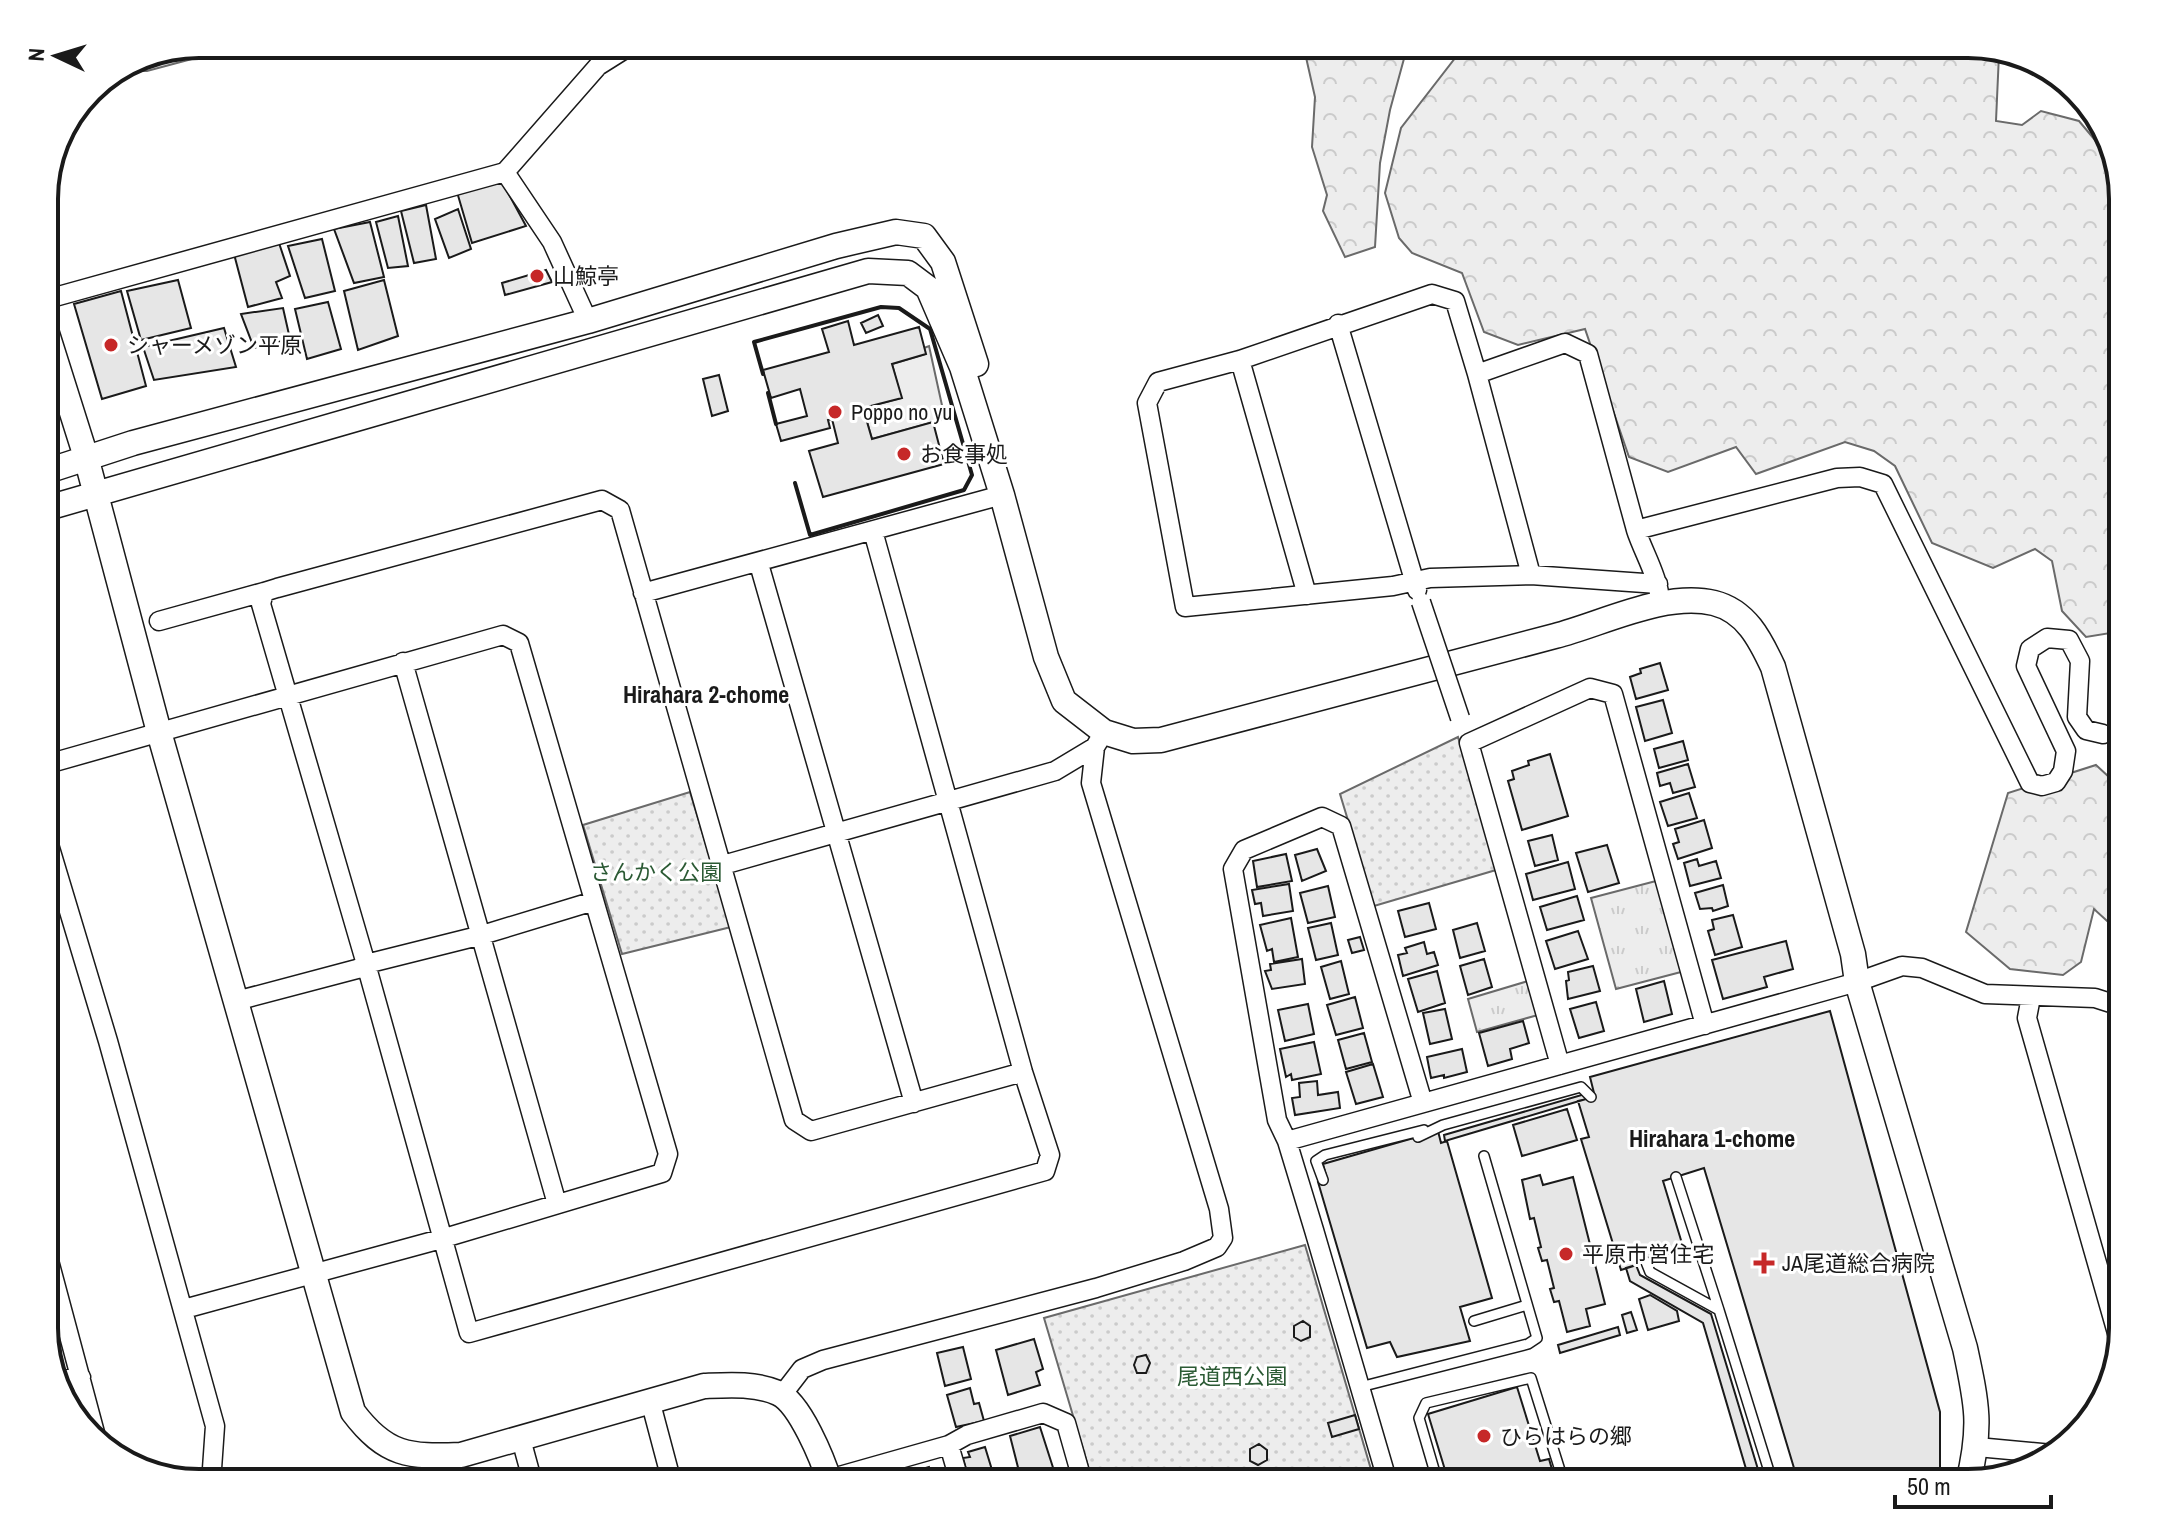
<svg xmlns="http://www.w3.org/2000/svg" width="2167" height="1527" font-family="'Archivo Narrow','Noto Sans JP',sans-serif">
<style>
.grass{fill:url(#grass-tufts);stroke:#6a6a6a;stroke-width:2}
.forest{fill:url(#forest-crowns);stroke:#6a6a6a;stroke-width:2}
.park{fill:url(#park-dots);stroke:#6a6a6a;stroke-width:2}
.garden{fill:#ededed;stroke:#6a6a6a;stroke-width:2}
.building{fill:#e6e6e6;stroke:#1a1a1a;stroke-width:2}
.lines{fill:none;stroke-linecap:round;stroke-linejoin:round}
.service-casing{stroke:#1a1a1a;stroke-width:12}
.minor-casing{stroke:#1a1a1a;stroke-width:21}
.tertiary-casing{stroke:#1a1a1a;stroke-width:27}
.service{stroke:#fff;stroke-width:9}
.minor{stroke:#fff;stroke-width:18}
.tertiary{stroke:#fff;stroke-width:24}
.minor-bridge-casing{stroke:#1a1a1a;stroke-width:21;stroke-linecap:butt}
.minor-bridge{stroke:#fff;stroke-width:18}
.wall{stroke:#1a1a1a;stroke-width:4}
.poi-dot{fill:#c62828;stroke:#fff;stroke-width:3}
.labels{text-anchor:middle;stroke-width:6;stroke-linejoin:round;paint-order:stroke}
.poi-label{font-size:22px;fill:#1a1a1a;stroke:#fff;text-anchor:start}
.park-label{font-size:22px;fill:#2b5a34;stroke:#fff}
.neighbourhood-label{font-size:24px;font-weight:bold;fill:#1a1a1a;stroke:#fff}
.rim{fill:none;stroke:#1a1a1a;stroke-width:4}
</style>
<defs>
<pattern id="grass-tufts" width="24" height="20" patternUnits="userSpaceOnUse" patternTransform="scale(2)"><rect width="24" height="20" fill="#ededed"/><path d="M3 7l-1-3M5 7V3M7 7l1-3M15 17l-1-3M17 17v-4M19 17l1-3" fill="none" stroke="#cbcbcb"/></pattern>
<pattern id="forest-crowns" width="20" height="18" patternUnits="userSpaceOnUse" patternTransform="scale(2)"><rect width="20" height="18" fill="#ededed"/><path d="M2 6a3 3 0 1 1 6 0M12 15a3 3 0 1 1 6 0" fill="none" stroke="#cbcbcb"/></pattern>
<pattern id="park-dots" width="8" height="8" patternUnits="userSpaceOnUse" patternTransform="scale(2)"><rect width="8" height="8" fill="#ededed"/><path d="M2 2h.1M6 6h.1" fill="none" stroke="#cbcbcb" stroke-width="1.8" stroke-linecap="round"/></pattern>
</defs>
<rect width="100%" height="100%" fill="#fff"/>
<path class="grass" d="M1656,881L1681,972L1616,989L1591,898Z
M1528,981L1538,1015L1477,1032L1468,999Z"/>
<path class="forest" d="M199,44H248L147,71H128Z
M1303,44H1408L1390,110L1380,163L1375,247L1345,257L1323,211L1327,195L1312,147L1315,97Z
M1466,44H1968L1999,54L1996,121L2022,125L2041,111L2079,121L2110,158H2113L2123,199V631L2086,637L2062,611L2052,561L2035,549L1993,568L1932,543L1895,466L1874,451L1845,442L1756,474L1736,447L1668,472L1629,457L1585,329L1518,345L1484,332L1462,273L1412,253L1399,238L1385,193L1401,128Z
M2096,765L2123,790V939L2117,930L2094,909L2081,962L2063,975L2010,969L1966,932L2008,793Z"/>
<path class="park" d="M1458,737L1496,870L1374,906L1340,794Z
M690,792L731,927L622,954L583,825Z
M1305,1245L1375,1483H1093L1044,1318Z"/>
<path class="garden" d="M929,346L945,419L872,439L863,408L901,398L892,364L925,354L924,348Z"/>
<path class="building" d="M500,178L526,226L472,243L457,192Z
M426,205L436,259L414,263L401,211Z
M458,209L471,249L449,258L435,219Z
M398,216L408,266L388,268L376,222Z
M370,222L384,277L354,283L334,229Z
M322,239L335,291L305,298L288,246Z
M279,243L290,276L276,282L282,298L248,307L234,254Z
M546,270L552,282L505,295L502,283Z
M178,280L191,328L141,340L127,291Z
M384,280L398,336L358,350L344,291Z
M121,291L146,386L102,399L74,304Z
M328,302L341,349L307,359L295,309Z
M283,308L290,339L254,348L241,314Z
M878,315L883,326L866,333L861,323Z
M848,321L854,345L919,327L926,354L892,364L902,398L863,408L872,439L933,422L944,464L823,497L809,451L838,443L832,419L828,420L830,428L781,441L776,424L807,416L800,389L771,398L763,370L829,352L822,329Z
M224,328L236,367L154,380L143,347Z
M719,375L728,411L712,416L703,379Z
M1660,663L1668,690L1636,699L1630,677L1641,673L1640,669Z
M1663,700L1672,733L1645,741L1636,707Z
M1683,741L1688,760L1659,768L1654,749Z
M1550,754L1568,816L1522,830L1508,781L1514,779L1512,771L1529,765L1528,761Z
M1688,764L1695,787L1673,793L1670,783L1660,786L1657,773Z
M1689,793L1697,818L1668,826L1660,802Z
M1704,820L1712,848L1678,859L1673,844L1679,842L1675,829Z
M1552,835L1558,860L1535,866L1528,841Z
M1607,845L1619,883L1588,892L1576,853Z
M1317,849L1326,871L1302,881L1295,855Z
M1286,854L1292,881L1257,887L1253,861Z
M1697,859L1699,866L1716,861L1721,878L1690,886L1684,863Z
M1568,862L1575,889L1533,900L1526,874Z
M1289,884L1293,911L1263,916L1261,903L1255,904L1252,890Z
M1723,885L1728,906L1713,911L1712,908L1700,909L1695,893Z
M1328,886L1335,917L1308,923L1300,893Z
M1577,896L1584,920L1547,930L1540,907Z
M1429,903L1436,929L1405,937L1398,911Z
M1733,915L1742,947L1715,955L1708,931L1714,929L1712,920Z
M1291,918L1298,957L1274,962L1272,949L1267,951L1260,925Z
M1331,923L1338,955L1316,960L1308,928Z
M1477,923L1485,951L1460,958L1453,930Z
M1578,931L1588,959L1555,969L1546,941Z
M1360,937L1364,950L1352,953L1348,940Z
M1786,941L1793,969L1764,977L1767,987L1723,999L1712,960Z
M1424,942L1427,954L1434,952L1438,965L1403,976L1398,955L1407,953L1405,948Z
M1302,959L1305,984L1272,989L1265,971L1271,970L1270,964Z
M1484,959L1492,987L1468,995L1460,966Z
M1341,961L1349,994L1330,999L1321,967Z
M1593,966L1600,991L1568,999L1566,981L1569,980L1568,972Z
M1437,971L1445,1003L1418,1012L1408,979Z
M1664,981L1672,1014L1644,1022L1636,989Z
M1355,997L1363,1028L1336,1035L1327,1005Z
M1596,1002L1604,1031L1579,1038L1570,1009Z
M1308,1004L1314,1034L1285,1041L1278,1010Z
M1445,1009L1452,1039L1430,1044L1423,1013Z
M1830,1011L1940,1412V1468L1927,1470L1929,1481L1922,1483H1782L1797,1478L1704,1168L1663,1181L1684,1250L1621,1270L1581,1139L1589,1137L1578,1101L1595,1097L1590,1077Z
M1523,1021L1529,1043L1510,1049L1512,1059L1488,1066L1479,1033Z
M1364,1033L1372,1062L1346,1069L1338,1040Z
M1314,1042L1321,1074L1292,1080L1291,1074L1286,1077L1280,1049Z
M1462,1049L1467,1072L1444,1078V1075L1431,1078L1427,1057Z
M1373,1064L1383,1097L1356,1104L1346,1072Z
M1317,1081L1318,1095L1338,1092L1340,1108L1295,1115L1292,1098L1300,1097L1299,1083Z
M1585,1094L1586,1099L1445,1141L1444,1135Z
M1567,1109L1577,1140L1522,1156L1513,1125Z
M1438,1131L1441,1143L1447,1141L1492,1298L1460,1307L1470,1341L1397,1357L1390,1342L1367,1348L1318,1182L1327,1179L1323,1164Z
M1540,1175L1543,1185L1573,1177L1605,1304L1586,1309L1590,1326L1567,1332L1559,1301L1554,1302L1550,1289L1554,1288L1547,1260L1542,1261L1538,1248L1541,1247L1534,1218L1530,1219L1522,1180Z
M1636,1265L1640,1275L1711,1314L1760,1476L1749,1479L1703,1323L1630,1281L1626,1268Z
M1650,1295L1677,1311L1679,1321L1648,1330L1639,1299Z
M1631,1312L1637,1330L1627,1333L1622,1315Z
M1303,1321L1310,1326V1337L1301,1341L1294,1337V1326Z
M1618,1327L1620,1335L1560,1353L1558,1345Z
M1034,1339L1043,1369L1036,1372L1040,1385L1008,1395L996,1350Z
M963,1347L971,1379L945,1386L937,1353Z
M1146,1355L1150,1363L1146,1373H1137L1134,1365L1137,1357Z
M1517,1387L1540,1461L1549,1459L1556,1483H1449L1428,1414Z
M970,1388L974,1404L979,1403L984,1421L956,1427L947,1395Z
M1355,1415L1359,1429L1332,1437L1328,1423Z
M1040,1427L1057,1480L1047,1483H1022L1010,1436Z
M1259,1444L1267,1450V1460L1258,1465L1250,1461V1449Z
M985,1447L996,1483H970L963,1458L970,1457L968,1452Z
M929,1467L934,1483H907L905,1474Z"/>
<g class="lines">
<defs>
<path id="service" d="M1418,1137L1443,1125L1581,1087L1591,1097
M1676,1177L1719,1310
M1323,1180L1316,1161L1325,1155L1424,1130
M1646,1262L1650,1272L1719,1310L1768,1468L1771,1483
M1474,1321L1527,1305
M1360,1387L1528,1344L1537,1338L1484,1156
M1438,1483L1419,1418L1426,1403L1531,1378L1564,1483"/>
<path id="minor" d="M505,172L598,66L633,44
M44,300L505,172L552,242L588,321
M1338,324L1417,590
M1240,360L1307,595
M1477,374L1565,343L1588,354L1636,530C1642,549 1657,575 1659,593
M1636,530L1837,478L1860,477L1883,484L2030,783L2042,786L2056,782L2063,771L2066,751L2026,666L2030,649L2047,638L2069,640L2080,661L2077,717L2086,730L2103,734
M873,531L1023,1072L1050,1155L1045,1171L469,1333L366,964L261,604L264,592L277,588L602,500L620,510L794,1120L811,1131L1023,1072
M759,564L914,1103
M1531,575L1477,374L1455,301L1432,294L1240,360L1158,382L1147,403L1185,607L1393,586L1430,578L1531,575L1658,584
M643,593L1002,495
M159,621L264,592
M403,662L557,1204
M44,765L503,635L519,643L668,1154L662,1173L441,1239L184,1309
M44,828L108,1041L215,1426L211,1483
M723,865L1055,771L1095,747
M2031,997L2027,1018L2119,1340
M236,1001L357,969L366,964L482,935L594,901
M1560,1065L1469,743L1590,688L1613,694L1705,1025
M1287,1141L1857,982L1902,966L1922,968L1985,994L2095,998L2123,1007
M44,1242L98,1444
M57,1381L81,1377
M782,1395L802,1369L823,1360L1096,1288L1184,1261L1217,1247L1223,1238L1219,1209L1091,783L1095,747L1104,732
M650,1400L672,1483
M521,1439L533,1483
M949,1445L960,1483
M1977,1447L2052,1454
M829,1479L949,1445L967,1435L1043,1413L1066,1423L1083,1483
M1388,1483L1314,1230L1287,1141L1277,1120L1233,869L1244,850L1322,817L1341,826L1423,1103"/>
<path id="tertiary" d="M44,324L86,457L159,732L353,1412C386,1456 409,1457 461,1455L704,1386C728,1385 755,1383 778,1393C800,1403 823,1460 830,1483
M44,472L133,443L588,321L836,246L896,232L924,236L943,262L976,364
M44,509L868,271L908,273L928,288L962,367L1002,495L1046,657L1064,701L1104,732L1133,741L1161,740C1292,705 1424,671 1555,636C1602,624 1665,591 1714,603C1746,611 1760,639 1773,667L1853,954L1857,982L1965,1348C1977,1404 1982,1426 1968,1483"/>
</defs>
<use href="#service" class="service-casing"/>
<use href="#minor" class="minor-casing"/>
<use href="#tertiary" class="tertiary-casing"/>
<use href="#service" class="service"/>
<use href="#minor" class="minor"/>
<use href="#tertiary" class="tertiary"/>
<defs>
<path id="minor-bridge" d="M1421,602L1460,718"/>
</defs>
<use href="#minor-bridge" class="minor-bridge-casing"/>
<use href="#minor-bridge" class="minor-bridge"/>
<path class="wall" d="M763,374L754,342L881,307L899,308L930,329L972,475L964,490L810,535L795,483
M768,393L776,424"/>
</g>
<g class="poi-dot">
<circle cx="537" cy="276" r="8"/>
<circle cx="111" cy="345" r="8"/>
<circle cx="835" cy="412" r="8"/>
<circle cx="904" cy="454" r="8"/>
<circle cx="1566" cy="1254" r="8"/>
<path d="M1760 1251h8v8h8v8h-8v8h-8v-8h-8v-8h8z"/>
<circle cx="1484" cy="1436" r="8"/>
</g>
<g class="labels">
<g class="poi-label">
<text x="553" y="284">山鯨亭</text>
<text x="127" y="353">シャーメゾン平原</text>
<text x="851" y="420">Poppo no yu</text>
<text x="920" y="462">お食事処</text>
<text x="1582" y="1262">平原市営住宅</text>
<text x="1782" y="1271">JA尾道総合病院</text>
<text x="1500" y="1444">ひらはらの郷</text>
</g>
<g class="park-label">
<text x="656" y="880">さんかく公園</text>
<text x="1232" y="1384">尾道西公園</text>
</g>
<g class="neighbourhood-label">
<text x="706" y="703">Hirahara 2-chome</text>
<text x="1712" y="1147">Hirahara 1-chome</text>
</g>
</g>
<path d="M0 0H2167V1527H0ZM199 58H1968A141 141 0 0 1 2109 199V1328A141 141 0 0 1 1968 1469H199A141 141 0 0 1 58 1328V199A141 141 0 0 1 199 58Z" fill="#fff" fill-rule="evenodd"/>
<path class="rim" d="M199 58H1968A141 141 0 0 1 2109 199V1328A141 141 0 0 1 1968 1469H199A141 141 0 0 1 58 1328V199A141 141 0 0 1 199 58Z"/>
<g transform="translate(56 56) rotate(274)" stroke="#ffffff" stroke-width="6" paint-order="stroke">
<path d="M0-6L14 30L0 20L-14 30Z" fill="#1a1a1a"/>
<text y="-12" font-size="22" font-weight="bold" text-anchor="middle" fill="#1a1a1a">N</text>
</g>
<path d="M1895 1495v12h156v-12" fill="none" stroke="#1a1a1a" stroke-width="4"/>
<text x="1907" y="1495" font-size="24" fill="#1a1a1a" stroke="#ffffff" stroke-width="6" paint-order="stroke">50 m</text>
</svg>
